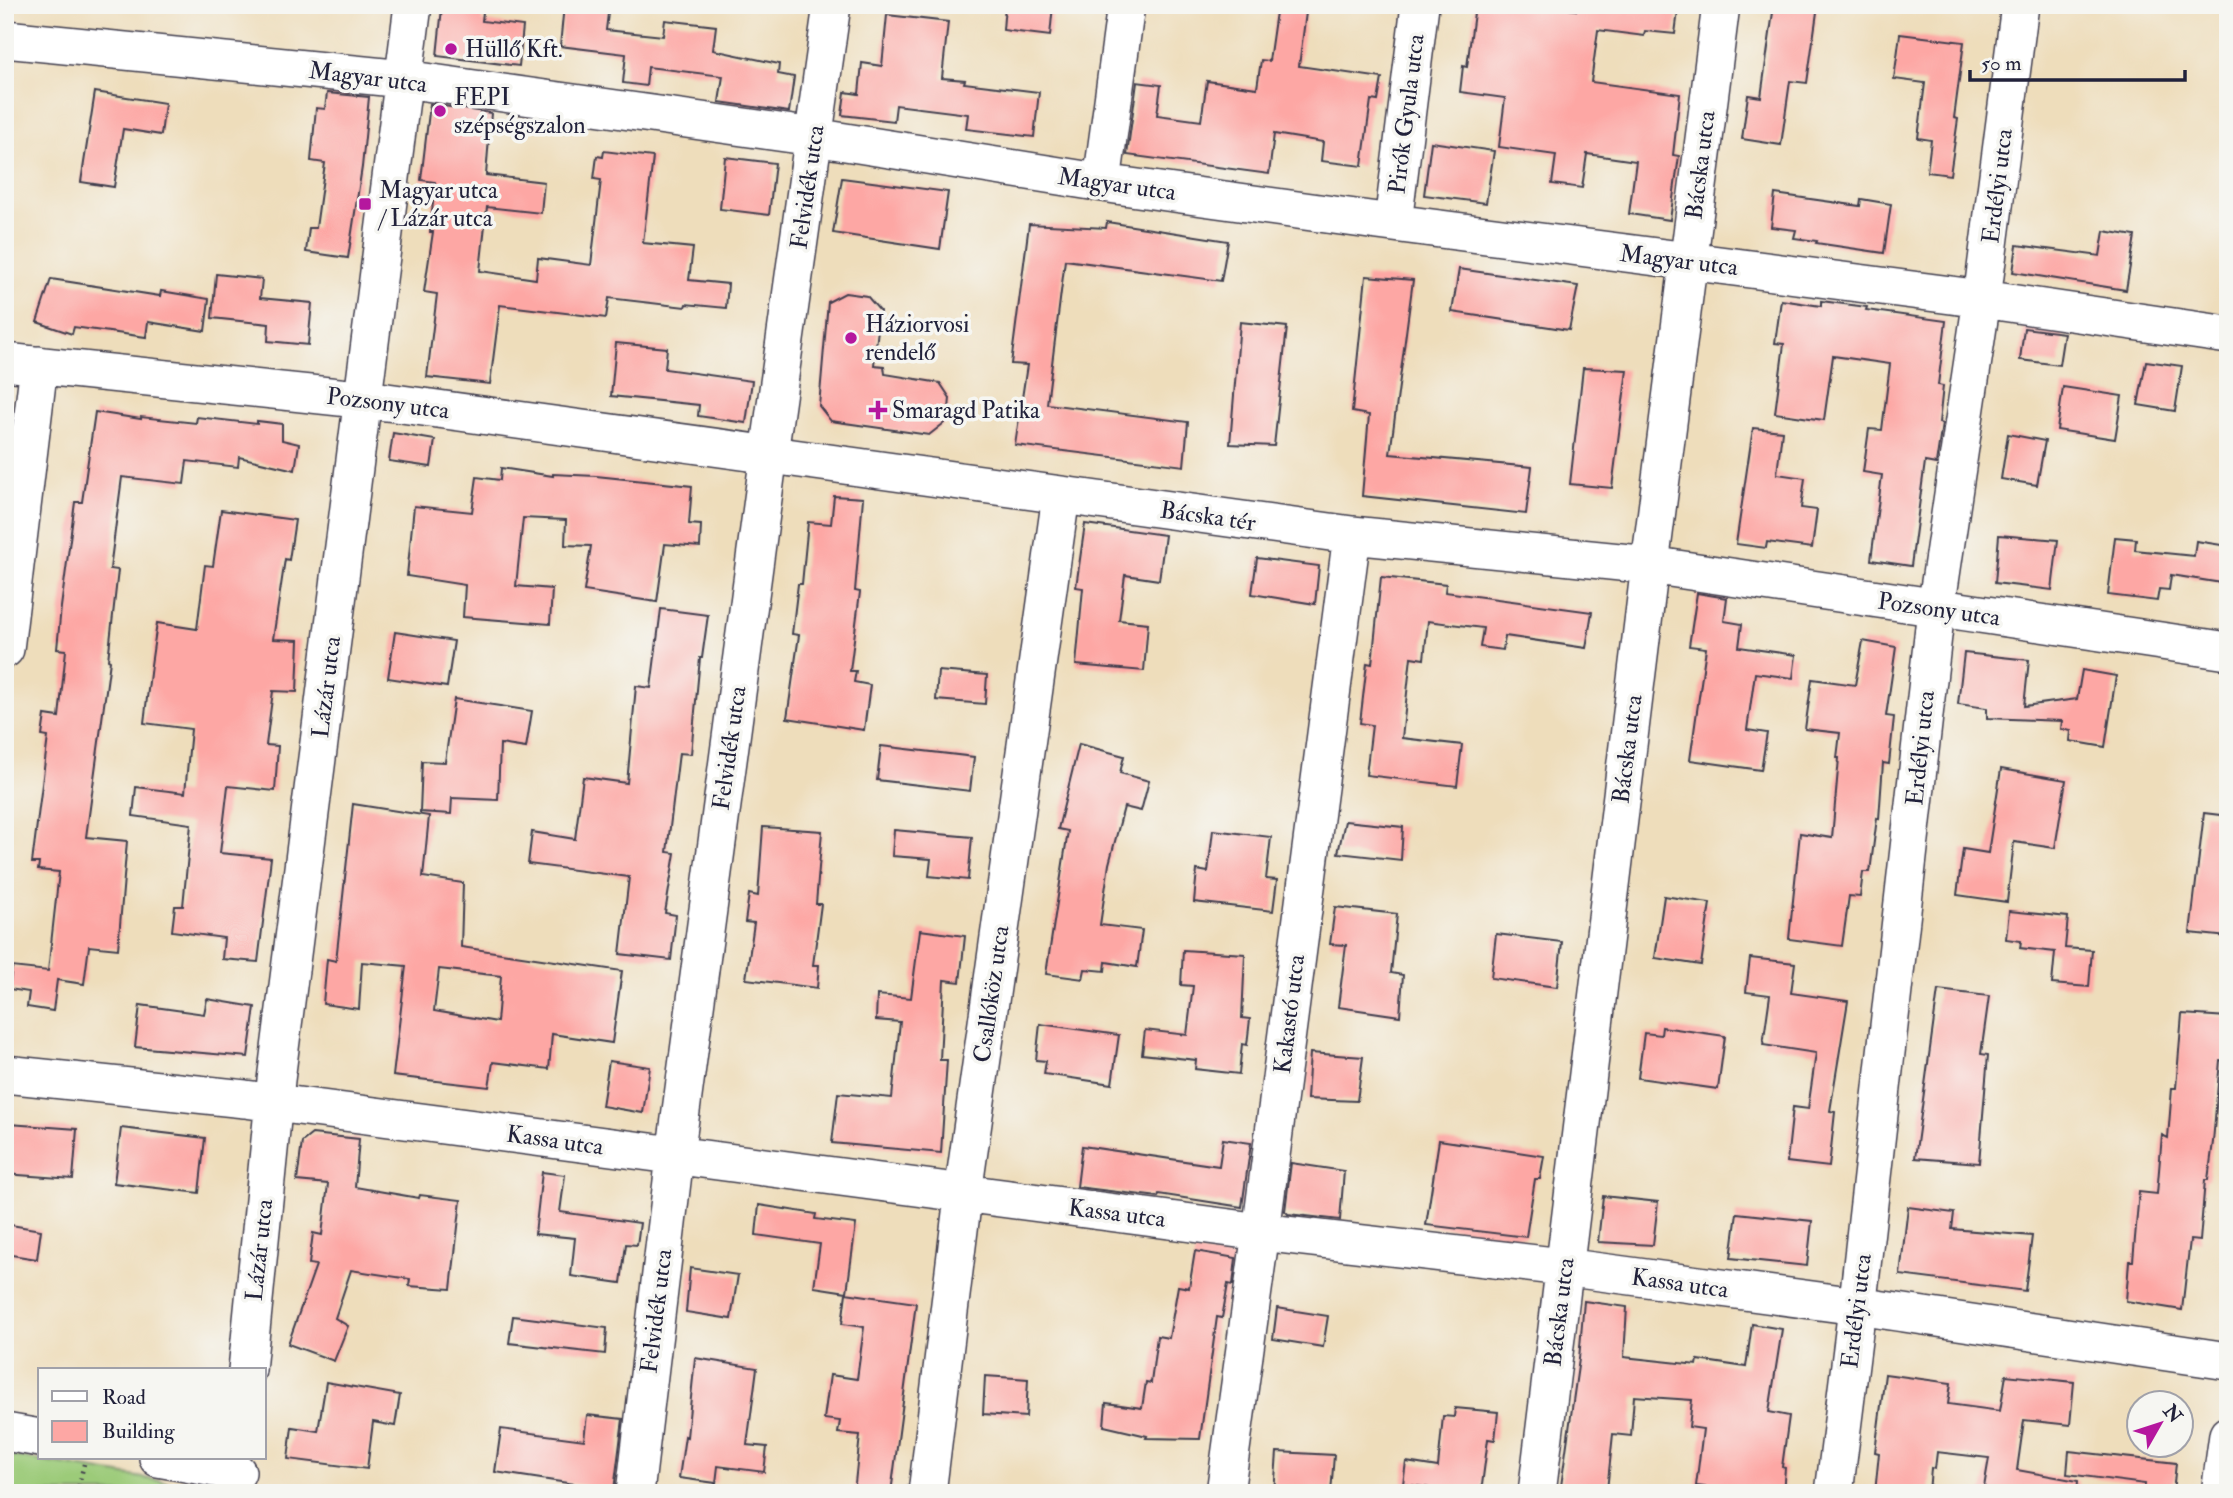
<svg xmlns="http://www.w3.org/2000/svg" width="2233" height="1498" font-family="'IM FELL Double Pica',serif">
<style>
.green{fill:#9ccb79;stroke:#5f765a;stroke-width:2}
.building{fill:#fda7a4;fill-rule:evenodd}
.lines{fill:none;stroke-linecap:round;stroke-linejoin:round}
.minor-casing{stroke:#413e4e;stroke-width:40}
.path{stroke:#413e4e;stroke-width:4.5;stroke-dasharray:2 5;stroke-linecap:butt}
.minor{stroke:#fff;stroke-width:37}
.poi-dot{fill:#b5179e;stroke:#f6f6f2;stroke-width:2.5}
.labels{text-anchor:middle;stroke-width:7;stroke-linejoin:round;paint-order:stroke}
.poi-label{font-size:24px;fill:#22223b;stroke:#f6f6f2;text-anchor:start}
.street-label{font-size:24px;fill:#22223b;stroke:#f6f6f2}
</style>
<rect width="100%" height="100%" fill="#f6f6f2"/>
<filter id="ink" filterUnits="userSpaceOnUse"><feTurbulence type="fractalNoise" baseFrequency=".0143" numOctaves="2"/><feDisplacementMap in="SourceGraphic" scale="14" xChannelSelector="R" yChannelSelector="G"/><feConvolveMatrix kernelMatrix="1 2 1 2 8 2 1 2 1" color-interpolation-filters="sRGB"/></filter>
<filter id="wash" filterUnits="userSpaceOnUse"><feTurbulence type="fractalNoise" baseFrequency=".00686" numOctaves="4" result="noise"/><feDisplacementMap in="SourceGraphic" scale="28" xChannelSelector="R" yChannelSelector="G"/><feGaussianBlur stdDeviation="1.57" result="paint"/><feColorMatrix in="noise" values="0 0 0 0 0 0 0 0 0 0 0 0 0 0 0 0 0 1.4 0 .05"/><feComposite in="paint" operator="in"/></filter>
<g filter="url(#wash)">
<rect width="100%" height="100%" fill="#edb"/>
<path class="green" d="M5,1455L204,1488V1493H5Z"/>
<g id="blocks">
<path class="building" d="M564,5H609L606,30L663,36L665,20L716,26L713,50L779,64L778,74L794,77L789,112L719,102L723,76L648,67L646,86L623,83L626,54L560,46Z
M1005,5H1053L1050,36L1003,30Z
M1277,5H1307L1299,66L1382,78L1378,101L1371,100L1362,166L1321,161L1323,142L1274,134L1269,174L1127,155L1137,82L1161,85L1157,115L1201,121L1207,81L1257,88L1261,60L1269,61Z
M1475,5H1541L1576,10V5H1637L1678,11L1675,34L1645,31L1644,36L1598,30L1591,82L1680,94L1673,155L1679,156L1670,220L1629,214L1636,161L1587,154L1582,188L1552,184L1556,155L1499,147L1505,98L1460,92L1463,66L1467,67Z
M1774,5H1818L1807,83L1790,81L1781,145L1742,139L1748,95L1761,97Z
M442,8L483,12L482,21L523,26L519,66L437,56Z
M887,15L948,22L942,78L965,80L964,83L1039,92L1034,137L966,129L968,114L896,105L894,121L842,115L845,92L859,94L862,63L882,66Z
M1900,34L1964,42L1954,118L1958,119L1950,175L1927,172L1931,140L1918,138L1925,83L1894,79Z
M95,92L165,103L161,135L123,129L114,187L81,182Z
M327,93L369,97L362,167L348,258L306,252L309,228H316L325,163L311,161L316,108L325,109Z
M430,104L491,113L486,175L544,182L541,213L487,207L480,271L536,279L538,258L591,265L601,180L594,179L597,156L603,157L604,151L653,157L643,243L693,248L689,280L728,284L726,308L686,304L685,307L609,298L606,318L500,305L490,384L427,377L437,294L424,292L433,232H430L435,182L421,180Z
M1431,142L1494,151L1486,203L1424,195Z
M725,157L775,163L769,215L720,209Z
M842,178L948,192L940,249L833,233Z
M1775,194L1860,206L1861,199L1891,204L1884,253L1816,243L1817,241L1794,238L1796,230L1771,227Z
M1107,222L1228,241L1221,281L1065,260L1047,404L1188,422L1184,466L1015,445L1027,365L1011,364L1029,224L1106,228Z
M2104,231L2135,236L2126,290L2013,272L2017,245L2100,256Z
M1459,269L1578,286L1569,330L1452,312Z
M216,274L262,279L260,298L312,303L308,345L268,341L269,324L212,318Z
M1366,276L1413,280L1390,454L1532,467L1526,514L1362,496L1369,415L1352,412Z
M51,279L160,296L161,291L209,299L205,331L148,322L146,337L74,327L72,334L37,322Z
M845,293L867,296L880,311L874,365L884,366L885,374L940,383L950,398L948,420L929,435L831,421L819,406L828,302Z
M1781,300L1821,306V301L1867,307L1866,310L1946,321L1938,385L1943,386L1939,423L1942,424L1936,464L1925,462L1911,566L1871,560L1882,475L1863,472L1869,429L1882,430L1890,364L1833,356L1824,420L1775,413L1784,344L1775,343Z
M1240,322L1287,327L1274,446L1230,444Z
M2024,328L2064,333L2059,365L2020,360Z
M616,343L667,348L665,369L752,381L746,423L698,416L699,405L611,396Z
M2146,361L2182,366L2175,411L2138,405Z
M1583,368L1627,370L1612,488L1570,484Z
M2063,387L2122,396L2115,439L2057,430Z
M95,412L141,419V417L196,423L197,417L257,424V421L282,424V440L299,444L295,470L239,457L238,467L187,461L184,484L122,477L110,569L118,570L108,660L110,661L86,837L127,841L118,949L89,946L84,984L57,980L53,1011L27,1007L29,992L9,989L12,967L48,971L59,872L38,870L39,863H32L48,737L42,736L45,715L59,717L66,650L57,649L61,607L75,502H82Z
M1753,428L1782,431L1777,474L1805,478L1801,508L1817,510L1812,548L1767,542L1766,548L1736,544Z
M393,433L435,440L431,467L389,461Z
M2008,434L2045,441L2037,485L2001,479Z
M501,468L553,476V474L596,476L692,486L689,524L701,525L700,547L665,544L657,602L584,591L591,546L565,545L566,520L523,518L516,586L552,589L550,624L463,617L465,585L407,576L414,506L472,512L477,477L500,480Z
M834,496L863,498L855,591L860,592L850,671H856L854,682L870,685L864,730L787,718L799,635L792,634L798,584H802L808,522L831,524Z
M221,510L295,520L289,560L285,559L273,639L299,640L297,692L273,691L266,745L278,746L275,791L228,786L220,853L271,858L258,962L222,959L224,938L172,931L175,906H183L191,824L133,816L136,787L185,793L191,729L144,723L151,665L157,623L197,629L205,565L213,566Z
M1085,524L1165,535L1159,580L1125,575L1119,620L1148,623L1144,671L1076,665L1083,588L1076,587Z
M1999,535L2058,540L2052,590L1995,583Z
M2115,537L2136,539L2135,550L2194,556L2196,541L2228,546V584L2171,575L2169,590L2159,589L2157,601L2108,595Z
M1257,558L1319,566L1315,604L1252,594Z
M1381,577L1446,584L1445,592L1592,612L1586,648L1505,636L1503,650L1480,647L1483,628L1428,621L1424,659L1411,657L1402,738L1462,745L1457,786L1366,775L1372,725L1360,723L1367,663L1372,664Z
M1697,593L1727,598L1724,621L1742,624L1739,647L1796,655L1793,678L1755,673L1747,730L1767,733L1761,770L1690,760L1706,648L1689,646Z
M661,609L708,615L702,658H700L691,754L679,753L667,852L675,853L665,913L676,915L671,960L620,954L629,877L528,864L532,832L575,839L583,777L627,783L636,686L651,688Z
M395,632L454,641L447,687L388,678Z
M1863,641L1896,647L1886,716L1894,717L1889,764L1883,763L1879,819L1877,818L1870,872H1863L1860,897L1849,896L1842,946L1789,939L1800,833L1832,838L1839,758H1837L1840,733L1805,729L1812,679L1855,685Z
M1964,653L2029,660L2024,706L2077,699L2082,670L2116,676L2105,747L2070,741L2071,731L2061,729L2062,721L1987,718V708L1958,704Z
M938,671L987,675L985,704L936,700Z
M454,699L532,711L526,748L500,744L498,800L452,798L451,814L420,812L422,761L445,762Z
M1079,744L1124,756L1120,773L1149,781L1141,811L1124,807L1109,864L1100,925L1142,930L1137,967L1106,962L1105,971L1085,969L1083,979L1046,974L1068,831L1058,829Z
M881,746L974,757L970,791L877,780Z
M2001,769L2066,780L2055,848L2014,842L2007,902L1957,895L1963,849L1988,853Z
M353,804L429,816L423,877L463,883L461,947L622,971L612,1043L552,1034L549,1069L493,1062L489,1087L393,1076L406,966L362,962L359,1009L323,1004L327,959L336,961ZM439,969L501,976L497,1022L434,1011Z
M2204,813L2228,816V937L2190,933Z
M1345,821L1403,827L1401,860L1338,853Z
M763,827L822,831L816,904H821L813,965H819L817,988L746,979L754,923L745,922L749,894L758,896Z
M894,830L972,837L968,880L929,876L931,859L892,856Z
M1213,830L1271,837L1266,879L1277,880L1273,911L1194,902L1197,870L1208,872Z
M1664,896L1710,903L1701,965L1655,958Z
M1335,907L1397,914L1391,973L1403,975L1400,1016L1338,1007L1346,945L1330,944Z
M2009,911L2068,917L2065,948L2092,950L2089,987L2052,984L2055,952L2020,948L2021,941L2006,939Z
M920,930L965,936L960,982L944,980L940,1060H947L941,1153L832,1143L838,1093L892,1098L900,1022L876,1020L877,995L911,998Z
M1496,934L1562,942L1557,987L1491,978Z
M1183,950L1245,954L1242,1018L1250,1019L1247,1045L1242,1044L1239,1074L1195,1069L1196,1060L1142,1054L1145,1030L1187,1035L1193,986L1181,985Z
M1750,958L1795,963L1791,993L1848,1001L1830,1111L1835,1112L1829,1167L1787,1162L1793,1107L1808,1109L1816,1053L1763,1045L1770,995L1746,992Z
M1938,990L1989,996L1981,1054L1988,1055L1979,1163L1915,1158Z
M207,999L255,1007L248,1057L135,1047L140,1005L204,1014Z
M2182,1014L2228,1017V1061L2220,1060L2213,1142L2208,1180H2205L2200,1241L2190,1240L2182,1310L2126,1301L2129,1261H2133L2139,1192L2157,1194L2162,1135L2168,1138L2172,1088H2176Z
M1040,1024L1119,1035L1112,1084L1044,1074L1046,1061L1036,1060Z
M1662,1027L1725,1036L1718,1089L1638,1078L1644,1033L1661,1035Z
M1310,1053L1363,1057L1357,1101L1307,1099Z
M609,1061L650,1067L643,1113L602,1106Z
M9,1124L77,1129L73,1179L5,1174Z
M121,1128L205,1138L199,1193L114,1183Z
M312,1134L359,1139L355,1187L419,1198L420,1195L461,1200L451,1289L409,1286L410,1279L351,1270L335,1318L348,1326L334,1361L288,1344L316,1265L309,1264L313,1233L322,1235L328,1184L297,1181L302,1142Z
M1223,1139L1251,1143L1242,1207L1159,1194L1158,1197L1077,1187L1082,1146L1219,1166Z
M1439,1140L1544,1156L1540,1179H1535L1526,1237L1426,1225Z
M1291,1163L1344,1171L1340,1220L1288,1214L1285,1211Z
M542,1172L565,1175L560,1212L640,1223L637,1245L626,1244L621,1283L571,1276L575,1238L535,1234Z
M1603,1196L1658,1202L1653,1245L1598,1242Z
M759,1205L816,1214L815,1219L856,1224L847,1292L814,1287L820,1244L756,1235Z
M1908,1207L1954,1213L1952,1229L2032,1236L2025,1291L1900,1275Z
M1737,1213L1812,1221L1807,1266L1731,1258Z
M5,1224L41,1230L37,1259L5,1254Z
M1195,1251L1236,1258L1233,1285L1228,1284L1222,1318L1217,1317L1200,1439L1146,1438L1147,1436L1104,1426L1106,1403L1142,1408L1146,1382L1151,1383L1157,1336L1169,1338L1178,1286L1189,1288Z
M690,1268L738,1275L731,1319L686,1312Z
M846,1293L916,1303L891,1493H854L860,1435L838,1433L840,1421L824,1419L830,1375L857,1379L864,1327L842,1324Z
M1584,1301L1627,1307L1624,1357L1697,1365L1698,1360L1746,1367L1752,1324L1782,1329L1769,1412L1789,1416L1782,1467L1785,1468L1783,1493H1756L1696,1486L1703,1429L1689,1427L1692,1400L1634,1396L1631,1436L1613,1434L1607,1490L1561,1486L1579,1359Z
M1277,1308L1328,1316L1323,1347L1273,1339Z
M513,1316L607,1328L605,1354L509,1343Z
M695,1358L757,1368L747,1445L767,1447L764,1472L718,1466L716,1483L679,1478L685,1436L687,1437Z
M1885,1374L1951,1383L1948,1404L2000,1411L2006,1375L2074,1382L2070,1425L2024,1420L2017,1470L2078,1481L2077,1493H1983L1989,1458L1937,1452L1935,1469L1931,1468L1929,1493H1875L1879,1453L1875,1452Z
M985,1376L1028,1379L1026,1417L983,1414Z
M326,1382L400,1395L395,1426L373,1422L367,1469L288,1459L292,1427L318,1431Z
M1455,1408L1498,1412L1495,1440L1488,1439L1481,1493H1463L1403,1484L1406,1462L1438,1467L1443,1416L1454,1417Z
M587,1415L623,1419L614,1490L495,1472L501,1429L584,1440Z
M2069,1451L2176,1463L2173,1493L2144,1490L2145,1484L2067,1474Z
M1277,1452L1334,1455L1331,1493H1274Z"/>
</g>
</g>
<g filter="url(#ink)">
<use href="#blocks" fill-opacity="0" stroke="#413e4e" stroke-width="2"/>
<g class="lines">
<defs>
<path id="minor" d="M5,39L404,79L814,137L1116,185L1370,220L1982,299L2228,335
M1102,182L1126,5
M1393,223L1420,5
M5,362L387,402L1352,535L1650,565L2228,651
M5,649L39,365
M5,1074L245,1099L1261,1232L1563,1267L1857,1306L2228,1361
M247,1370L276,1080L413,5
M5,1432L40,1438
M158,1458L237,1472
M635,1493L675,1156L769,454L832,5
M927,1493L966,1172L1061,496
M1225,1493L1261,1232L1352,535
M1537,1493L1650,565L1721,5
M1834,1493L1859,1292L1936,609L1982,299L2020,5
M2220,1493L2228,1435"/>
</defs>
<use href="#minor" class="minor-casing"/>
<path class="path" d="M77,1493L84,1464"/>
<use href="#minor" class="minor"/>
</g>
</g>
<g class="poi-dot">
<circle cx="451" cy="49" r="7"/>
<circle cx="440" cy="111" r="7"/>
<rect x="358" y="197" width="14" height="14" rx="3.5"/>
<circle cx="851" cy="338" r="7"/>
<path d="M874.5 399.5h7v7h7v7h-7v7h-7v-7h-7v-7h7z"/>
</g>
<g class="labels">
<g class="poi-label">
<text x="465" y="57">Hüllő Kft.</text>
<text x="454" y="105">FEPI<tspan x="454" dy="28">szépségszalon</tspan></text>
<text x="379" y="198">Magyar utca<tspan x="379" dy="28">/ Lázár utca</tspan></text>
<text x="865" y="332">Háziorvosi<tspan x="865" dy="28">rendelő</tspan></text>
<text x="892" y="418">Smaragd Patika</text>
</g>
<g class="street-label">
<text transform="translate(368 77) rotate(7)" y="8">Magyar utca</text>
<text transform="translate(1406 114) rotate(-83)" y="8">Pirók Gyula utca</text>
<text transform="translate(1700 165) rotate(-83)" y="8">Bácska utca</text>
<text transform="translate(1117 184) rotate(8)" y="8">Magyar utca</text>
<text transform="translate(1997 186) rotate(-83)" y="8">Erdélyi utca</text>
<text transform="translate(807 187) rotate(-82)" y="8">Felvidék utca</text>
<text transform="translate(1679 260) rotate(7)" y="8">Magyar utca</text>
<text transform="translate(388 403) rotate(7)" y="8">Pozsony utca</text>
<text transform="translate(1208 516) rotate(8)" y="8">Bácska tér</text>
<text transform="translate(1939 609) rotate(8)" y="8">Pozsony utca</text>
<text transform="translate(326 687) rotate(-83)" y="8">Lázár utca</text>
<text transform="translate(729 748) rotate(-82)" y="8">Felvidék utca</text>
<text transform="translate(1920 748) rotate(-84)" y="8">Erdélyi utca</text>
<text transform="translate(1627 749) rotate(-83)" y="8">Bácska utca</text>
<text transform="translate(991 994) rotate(-82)" y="8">Csallóköz utca</text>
<text transform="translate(1289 1014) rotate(-83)" y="8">Kakastó utca</text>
<text transform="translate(555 1140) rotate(8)" y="8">Kassa utca</text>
<text transform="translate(1117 1213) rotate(7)" y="8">Kassa utca</text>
<text transform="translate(259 1250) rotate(-84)" y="8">Lázár utca</text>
<text transform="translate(1680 1283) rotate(8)" y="8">Kassa utca</text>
<text transform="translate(656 1311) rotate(-83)" y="8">Felvidék utca</text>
<text transform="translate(1856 1311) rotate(-83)" y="8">Erdélyi utca</text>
<text transform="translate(1559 1312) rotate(-83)" y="8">Bácska utca</text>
</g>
</g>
<rect width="2233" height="1498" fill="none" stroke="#f6f6f2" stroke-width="28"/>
<rect x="38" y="1368" width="228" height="91" fill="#f6f6f2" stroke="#a1a1a9" stroke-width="2"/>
<rect x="52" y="1391" width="35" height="10" fill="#ffffff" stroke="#a1a1a9" stroke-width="2"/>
<text x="102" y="1404" font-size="21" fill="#22223b">Road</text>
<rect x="52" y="1421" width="35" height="21" fill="#fda7a4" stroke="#a1a1a9" stroke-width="2"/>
<text x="102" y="1438" font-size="21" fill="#22223b">Building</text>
<g transform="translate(2160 1424) rotate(51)"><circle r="33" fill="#f6f6f2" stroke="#a1a1a9" stroke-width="2"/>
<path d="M0-5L12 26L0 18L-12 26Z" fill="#b5179e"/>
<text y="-10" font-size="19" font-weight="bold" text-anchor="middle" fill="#22223b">N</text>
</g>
<path d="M1970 70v10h215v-10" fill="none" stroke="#22223b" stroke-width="3.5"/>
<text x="1981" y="70" font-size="21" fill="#22223b" stroke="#f6f6f2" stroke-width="5" paint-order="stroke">50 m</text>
</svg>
